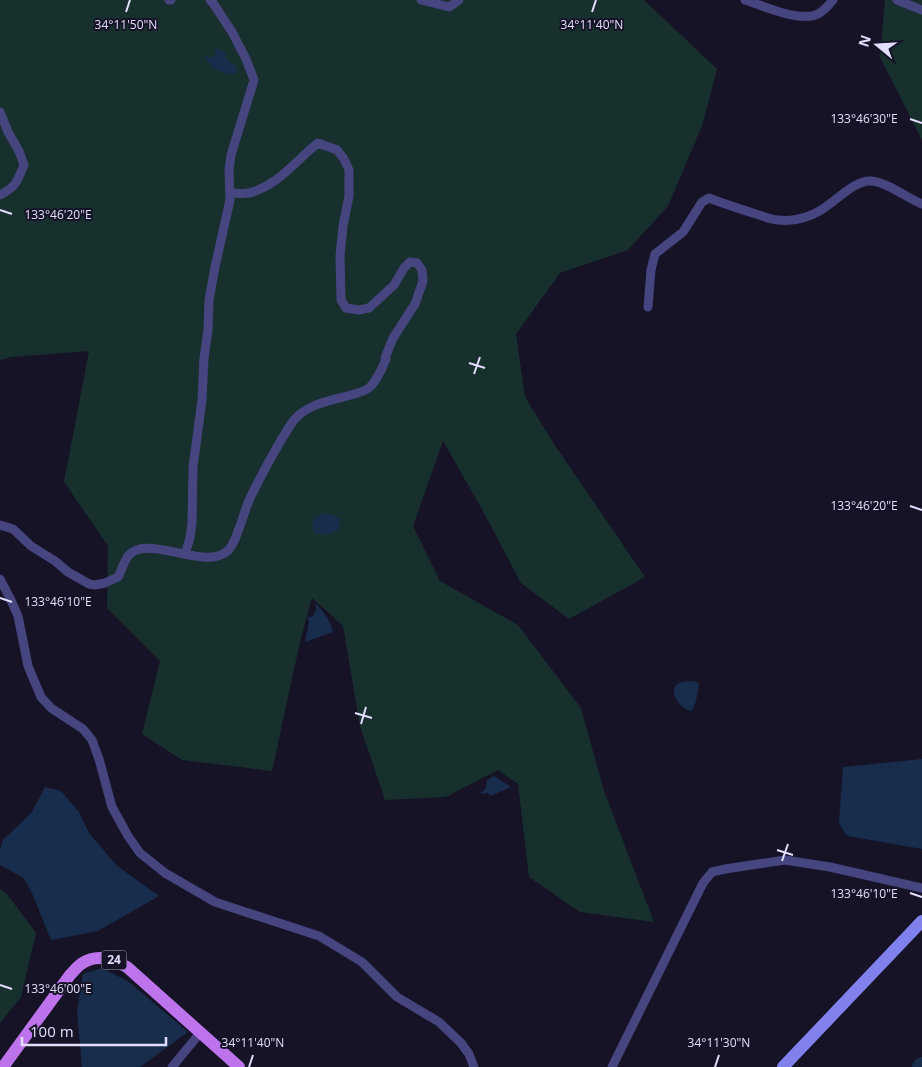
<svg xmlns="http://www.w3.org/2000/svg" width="922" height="1067" font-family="'Open Sans',sans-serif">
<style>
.green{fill:#17302e}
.water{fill:#182d4b}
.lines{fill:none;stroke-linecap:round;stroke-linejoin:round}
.river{stroke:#182d4b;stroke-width:18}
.street{stroke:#46457f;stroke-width:9}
.secondary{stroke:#8181ee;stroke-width:12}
.primary{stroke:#bc73ec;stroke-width:12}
.ticks{fill:none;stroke:#e0defa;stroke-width:2}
.labels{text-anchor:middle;stroke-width:4;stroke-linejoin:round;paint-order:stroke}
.shield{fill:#161327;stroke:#a3a1bb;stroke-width:1}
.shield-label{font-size:12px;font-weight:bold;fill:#e0defa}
.ticks-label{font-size:12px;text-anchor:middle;fill:#e0defa;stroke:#161327;stroke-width:4;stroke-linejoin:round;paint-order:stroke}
</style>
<rect width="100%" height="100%" fill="#161327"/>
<path class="green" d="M0,0H644L717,69L702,126L668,206L628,250L560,273L516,334L525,397L554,444L645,577L569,619L521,583L484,513L443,441L413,526L440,581L518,625L581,708L604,791L654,922L580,912L529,877L518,784L498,770L446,797L385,800L360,726L343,626L312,598L300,642L272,771L182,760L142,734L160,661L107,608L108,546L64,482L89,351L11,357L0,360Z
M885,0H922V140L880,57Z
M0,889L7,894L36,933L21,997L0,1023Z"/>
<path class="water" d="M215,48L227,53L225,56L230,63L234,64L237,68L236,73C224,76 207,67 205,55L211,58L215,55Z
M324,513L334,515L340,519L339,529C330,535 323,536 314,532L312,526L314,518Z
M315,603C324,612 330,620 333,632L305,642L309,622L307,618L313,616L316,610Z
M694,681L699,683L696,701L692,711C680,710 664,688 682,682C685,681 691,682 694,681Z
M922,759V849L848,836L843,830L839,823L843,767Z
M494,776L511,787L490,796L488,793L480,794L486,788L487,780Z
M45,787L61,791L79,812L89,833L116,865L159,896L98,931L51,940L32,893L24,878L0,865V850L3,840L32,812Z
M102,968L129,982L188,1032L140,1067H82L77,1011L83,974Z"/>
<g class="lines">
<path class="river" d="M921,1067L922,1066"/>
<path class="street" d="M169,0H171
M421,0L449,7L459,0
M745,0C764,6 800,23 818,14C824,11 829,5 833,0
M897,0L922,10
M0,112L8,132L19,151L24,165C17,182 16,187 0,195
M648,307L651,270L655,254L683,232L702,202L709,198C724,204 740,209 756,214C763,216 771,220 778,220C797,222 816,215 831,203C842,195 856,181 870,181C885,181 907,198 922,204
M0,525L13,529L31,546L55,561L68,572L89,584L95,585L105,583L118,577C121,571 124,562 128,556C145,534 198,567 223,554C233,549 236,536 240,526C244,515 247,503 252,494C264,470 277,446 291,424C304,404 330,401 351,395C358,393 367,391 371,386C378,378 382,369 386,359L385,358L393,338L415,304L423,281L422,270L417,263L410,262L404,268L394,285L369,308L359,310L346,308L341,300L340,256L343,226L349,196V170L344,159L337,150L318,143C296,160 278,186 249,193C243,194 236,193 230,193
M185,554L190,538L192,523L193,467L202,400L204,358L208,330L209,300L215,267L230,200L229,170L231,155L254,80L246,59L232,32L213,3L210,0
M0,579L10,598L18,616L28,666L41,697L51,708L83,729L92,740L99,759L112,807L128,836L140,853L165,873L215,902L319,936L362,962L397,997L439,1022L461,1043L469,1054L474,1067
M172,1067L200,1033
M612,1067L703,883L712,872L725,869L785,860L830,867L922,888"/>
<path class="secondary" d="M783,1067L922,921"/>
<path class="primary" d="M3,1067L70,975C73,972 77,967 81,964C97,953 112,959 127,967L239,1067"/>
</g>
<path class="ticks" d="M126,12L130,0M592,12L596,0M910,119L922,123M0,210L12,214M469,363L485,368M474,374L480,357M910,506L922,510M0,598L12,602M355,713L372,718M361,724L366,707M777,850L793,855M782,861L788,844M910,893L922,897M0,985L12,989M249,1067L253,1055M715,1067L719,1055"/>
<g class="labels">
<rect class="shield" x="101.5" y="950.5" width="25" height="19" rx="4"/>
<g class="shield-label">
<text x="114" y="964">24</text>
</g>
</g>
<g class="ticks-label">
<text x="126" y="29">34°11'50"N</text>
<text x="592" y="29">34°11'40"N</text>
<text x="864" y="123">133°46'30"E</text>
<text x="58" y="219">133°46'20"E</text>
<text x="864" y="510">133°46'20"E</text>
<text x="58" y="606">133°46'10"E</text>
<text x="864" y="898">133°46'10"E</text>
<text x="58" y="993">133°46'00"E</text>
<text x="719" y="1047">34°11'30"N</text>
<text x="253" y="1047">34°11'40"N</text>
</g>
<g transform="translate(877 45) rotate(288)" stroke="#161327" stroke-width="4" paint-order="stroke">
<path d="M0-4L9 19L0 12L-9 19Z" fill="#e0defa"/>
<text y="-8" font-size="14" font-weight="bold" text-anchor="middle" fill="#e0defa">N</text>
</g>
<path d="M22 1037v8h144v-8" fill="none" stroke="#e0defa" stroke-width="2.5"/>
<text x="30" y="1037" font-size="15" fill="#e0defa" stroke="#161327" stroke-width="4" paint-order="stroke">100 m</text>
</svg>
